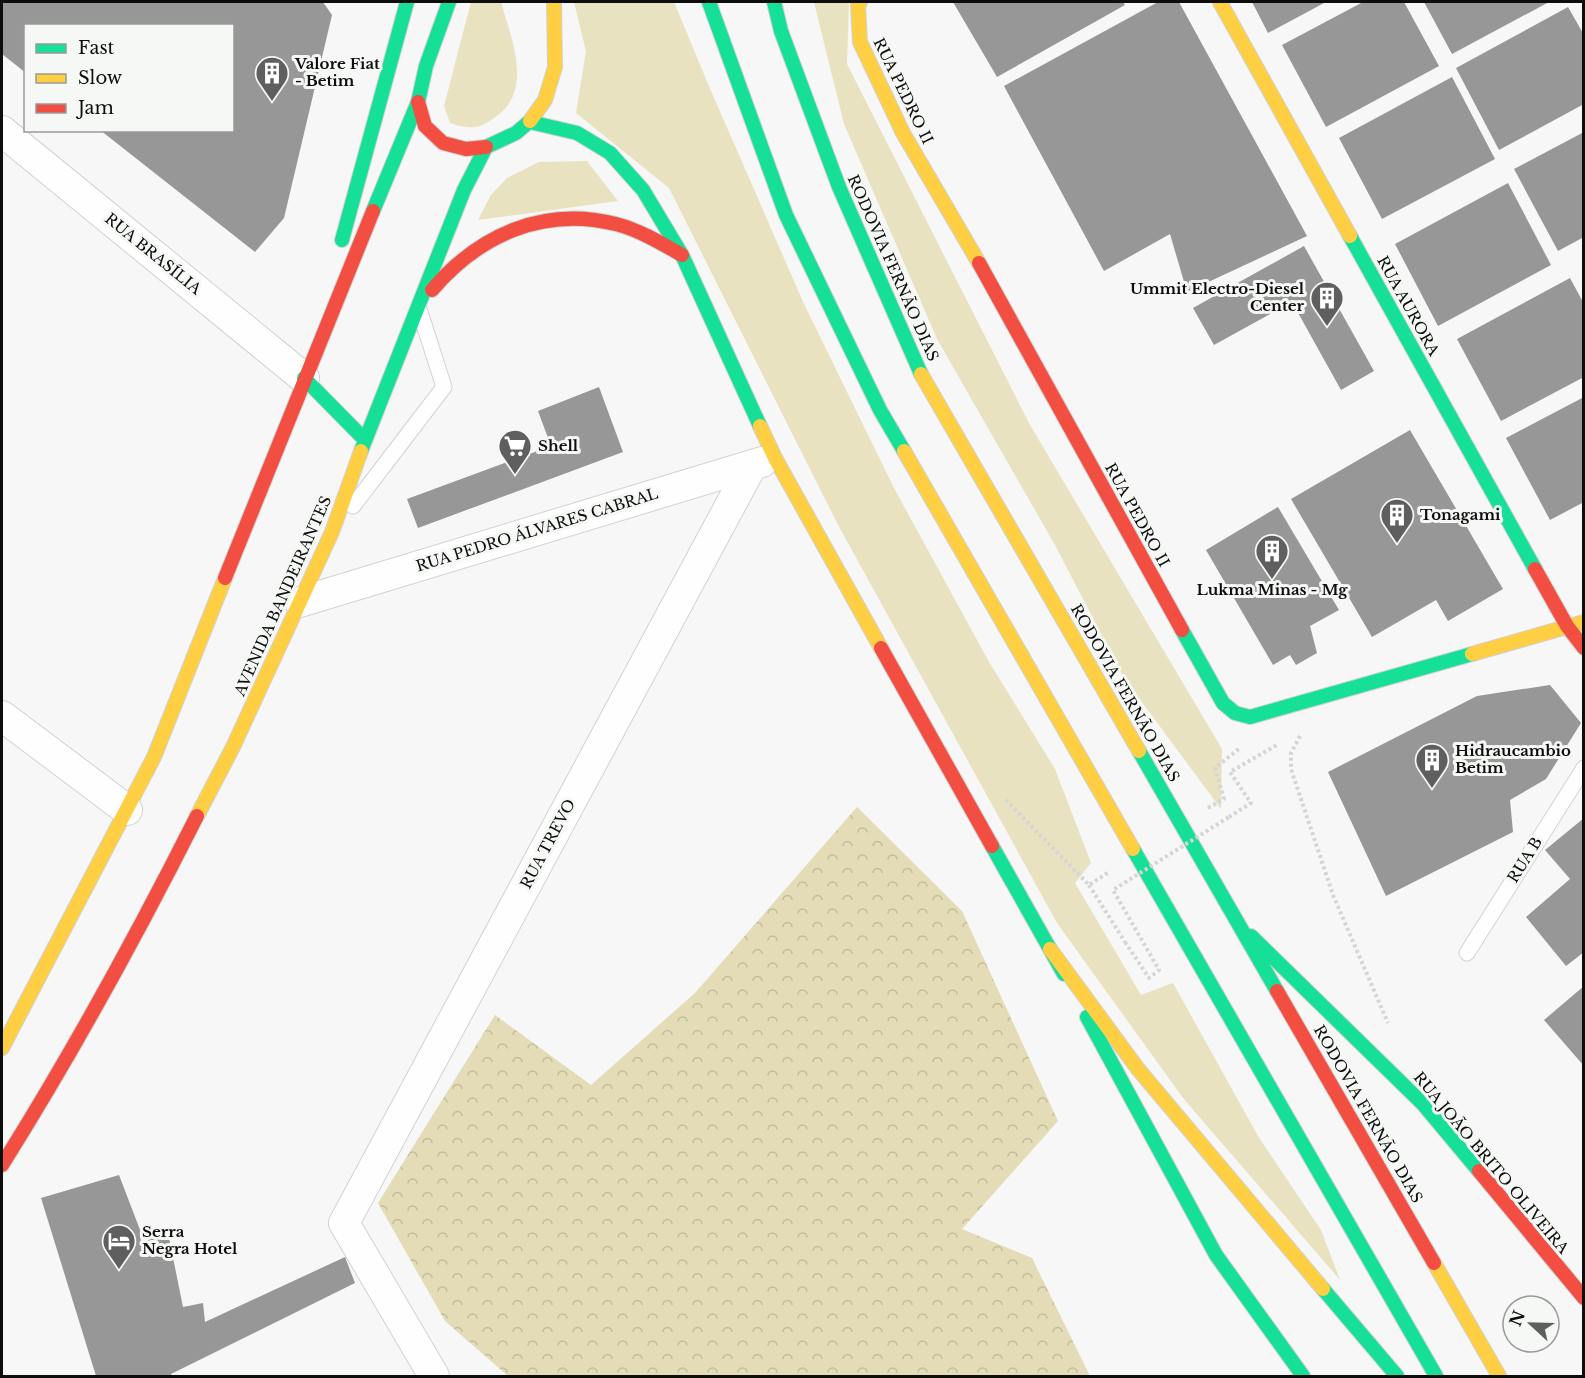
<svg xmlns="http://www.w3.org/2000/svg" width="1585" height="1378" font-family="'Libre Baskerville',serif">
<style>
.grass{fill:#e8e2c0}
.forest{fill:url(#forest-crowns)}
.building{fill:#969796}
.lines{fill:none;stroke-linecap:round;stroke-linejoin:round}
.lane-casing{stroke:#d1d2d1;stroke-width:17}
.street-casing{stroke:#d1d2d1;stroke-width:32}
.fast-casing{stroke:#d1d2d1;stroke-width:16}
.slow-casing{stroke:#d1d2d1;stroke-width:16}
.jam-casing{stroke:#d1d2d1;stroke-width:16}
.path{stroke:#d5d5d5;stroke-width:4;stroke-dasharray:3 3;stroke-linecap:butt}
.lane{stroke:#fefefe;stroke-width:15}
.street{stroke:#fefefe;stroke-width:30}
.fast{stroke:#16e098;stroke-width:14}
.slow{stroke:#ffcf43;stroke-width:14}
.jam{stroke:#f24e42;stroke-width:14}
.path-bridge{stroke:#d5d5d5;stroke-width:4;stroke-dasharray:3 3;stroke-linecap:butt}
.labels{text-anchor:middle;stroke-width:6;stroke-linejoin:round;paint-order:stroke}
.poi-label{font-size:15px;font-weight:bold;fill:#0c0d0c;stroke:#f6f8f5;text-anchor:start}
.street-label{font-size:15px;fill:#0c0d0c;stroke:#f6f8f5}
</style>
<defs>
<pattern id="forest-crowns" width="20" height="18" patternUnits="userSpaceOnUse" patternTransform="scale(1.5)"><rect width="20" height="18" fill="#e3dcb6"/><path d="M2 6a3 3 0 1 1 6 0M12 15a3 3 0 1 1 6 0" fill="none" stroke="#c2bc9b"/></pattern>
</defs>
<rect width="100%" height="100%" fill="#f6f7f6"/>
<path class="grass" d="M471,2H501C511,39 535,91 494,118C478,130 468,129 450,123L444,106Z
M574,2H674L708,84L804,304L894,488L989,662L1055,769L1091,863L1075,883L1141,995L1173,983L1258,1136L1321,1230L1340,1280L1183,1098L1057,923L837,523L669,188L576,113L586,51Z
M814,2H849L847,64L1030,425L1222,749L1221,809L1124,678L1055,545L937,339L844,124Z
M587,161L618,201L478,220L491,195L507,178L539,162Z"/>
<path class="forest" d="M857,807L962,911L1058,1121L962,1229L1032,1258L1090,1376H508L445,1321L378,1203L495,1015L591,1085L695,993Z"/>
<path class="building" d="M2,2H323L332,15L284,218L255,252L100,130H232V26H26V73L2,54Z
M953,2H1123L1125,5L997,77Z
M1158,2H1179L1307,236L1187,292L1170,234L1104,271L1004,86Z
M1252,2H1326L1268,33Z
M1363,2H1404L1439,66L1326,127L1282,45Z
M1424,2H1549L1452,54Z
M1568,7L1584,35V104L1499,150L1456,68Z
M1452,77L1495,159L1382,219L1339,138Z
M1584,132V237L1558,251L1514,169Z
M1508,183L1551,265L1438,326L1395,244Z
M1304,246L1374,371L1341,390L1292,302L1214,345L1193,308Z
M1570,278L1584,304V377L1501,421L1457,339Z
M599,387L623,452L418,528L407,499L551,446L538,411Z
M1584,397V502L1550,520L1506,438Z
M1410,430L1503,589L1448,621L1436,600L1372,637L1291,499Z
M1278,507L1339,610L1310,626L1317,653L1296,665L1290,655L1273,665L1206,550Z
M1550,685L1581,723L1546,779L1510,800L1513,832L1386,896L1328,772L1477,696Z
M1584,818V952L1566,966L1526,917L1570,879L1545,850Z
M1584,986V1066L1544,1020Z
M119,1175L142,1235L167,1228L183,1307L203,1303L205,1322L345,1257L355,1283L171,1374L172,1376H96L41,1198Z"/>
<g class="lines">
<defs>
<path id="lane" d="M353,506L444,387L420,312
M1467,953L1584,768"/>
<path id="street" d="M2,131L304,378
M300,602L762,462
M2,716L127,810
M434,1376L344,1223L752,465"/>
<path id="fast" d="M709,2L786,215L880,410L904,451
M774,2L781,31L839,187L921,374
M530,122L577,133L610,153L643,190L682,255L760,426
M373,211L418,102L426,66L449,2
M1350,236L1535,569
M342,240L407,2
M304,378L365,440
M361,451L464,190L486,147L516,133L530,121
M1182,630L1223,703L1235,713L1250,717L1472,654
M1139,751L1277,991
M992,846L1064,974
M1133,849L1436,1376
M1251,936L1423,1104L1479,1171
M1087,1017L1216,1255L1303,1376
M1323,1289L1397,1376"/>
<path id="slow" d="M860,2L858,6L860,42L903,133L979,263
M1220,2L1350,236
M530,121L545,100L555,67L554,2
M921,374L1139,751
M760,426L775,458L881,648
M904,451L1133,849
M1472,654L1584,622
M197,816L233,747L332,532L361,451
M1050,949L1138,1069L1323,1289
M2,1048L154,757L225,578
M1434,1263L1499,1376"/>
<path id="jam" d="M418,102L425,126L443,143L466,149L486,147
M979,263L1182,630
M432,290C479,235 543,206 616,224C639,230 661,243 682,255
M1535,569L1567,626L1584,648
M225,578L373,211
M881,648L992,846
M1277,991L1434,1263
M2,1165C73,1052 137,935 197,816
M1479,1171L1584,1298"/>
</defs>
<use href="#lane" class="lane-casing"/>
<use href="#street" class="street-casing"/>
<use href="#fast" class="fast-casing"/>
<use href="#slow" class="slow-casing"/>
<use href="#jam" class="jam-casing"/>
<path class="path" d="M1300,736L1291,753V769L1333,895L1388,1023
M1006,800L1089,885L1109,872
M1208,808L1224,799L1215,768L1240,748
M1229,817L1251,803L1230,772L1277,745
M1089,885L1125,942"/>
<use href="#lane" class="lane"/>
<use href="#street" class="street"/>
<use href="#fast" class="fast"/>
<use href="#slow" class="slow"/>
<use href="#jam" class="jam"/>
<path class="path-bridge" d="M1125,942L1149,978L1159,970L1113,890L1229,817"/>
</g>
<defs>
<symbol id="building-pin" viewBox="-11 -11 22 30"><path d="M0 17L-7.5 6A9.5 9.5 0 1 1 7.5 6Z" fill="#5e5f5e" stroke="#f6f8f5"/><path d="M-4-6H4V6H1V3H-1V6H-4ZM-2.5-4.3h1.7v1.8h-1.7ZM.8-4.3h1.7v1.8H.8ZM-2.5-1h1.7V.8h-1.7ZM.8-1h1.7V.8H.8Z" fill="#fff"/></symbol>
<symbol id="supermarket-pin" viewBox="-11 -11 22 30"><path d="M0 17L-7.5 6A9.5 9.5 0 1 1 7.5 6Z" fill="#5e5f5e" stroke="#f6f8f5"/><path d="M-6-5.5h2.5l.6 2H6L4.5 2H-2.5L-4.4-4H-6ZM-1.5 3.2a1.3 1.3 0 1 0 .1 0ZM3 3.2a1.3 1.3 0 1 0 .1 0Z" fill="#fff"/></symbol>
<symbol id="hotel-pin" viewBox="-11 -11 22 30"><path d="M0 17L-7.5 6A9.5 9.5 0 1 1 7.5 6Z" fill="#5e5f5e" stroke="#f6f8f5"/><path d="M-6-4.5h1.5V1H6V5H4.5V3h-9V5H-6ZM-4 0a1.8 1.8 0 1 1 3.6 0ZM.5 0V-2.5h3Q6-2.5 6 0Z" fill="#fff"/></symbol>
</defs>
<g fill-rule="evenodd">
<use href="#building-pin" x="253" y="54" width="38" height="52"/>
<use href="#building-pin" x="1308" y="279" width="38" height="52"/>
<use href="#supermarket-pin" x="496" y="427" width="38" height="52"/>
<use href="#building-pin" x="1378" y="496" width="38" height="52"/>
<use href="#building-pin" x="1253" y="532" width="38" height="52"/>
<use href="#building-pin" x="1413" y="741" width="38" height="52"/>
<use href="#hotel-pin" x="100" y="1222" width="38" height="52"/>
</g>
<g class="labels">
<g class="poi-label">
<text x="295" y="69">Valore Fiat<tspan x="295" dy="17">- Betim</tspan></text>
<text x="1304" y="294" text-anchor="end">Ummit Electro-Diesel<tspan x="1304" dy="17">Center</tspan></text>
<text x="538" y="451">Shell</text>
<text x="1420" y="520">Tonagami</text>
<text x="1272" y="595" text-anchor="middle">Lukma Minas - Mg</text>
<text x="1455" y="756">Hidraucambio<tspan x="1455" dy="17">Betim</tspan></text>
<text x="142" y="1237">Serra<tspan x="142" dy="17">Negra Hotel</tspan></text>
</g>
<g class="street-label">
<text transform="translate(903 91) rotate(64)" y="5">RUA PEDRO II</text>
<text transform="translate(153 254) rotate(39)" y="5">RUA BRASÍLIA</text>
<text transform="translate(893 268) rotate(66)" y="5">RODOVIA FERNÃO DIAS</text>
<text transform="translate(1408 306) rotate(61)" y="5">RUA AURORA</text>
<text transform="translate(1137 515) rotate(61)" y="5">RUA PEDRO II</text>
<text transform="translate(537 530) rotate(-17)" y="5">RUA PEDRO ÁLVARES CABRAL</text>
<text transform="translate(283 596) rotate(-66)" y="5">AVENIDA BANDEIRANTES</text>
<text transform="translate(1125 693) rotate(60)" y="5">RODOVIA FERNÃO DIAS</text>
<text transform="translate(548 844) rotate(-62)" y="5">RUA TREVO</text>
<text transform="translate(1525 860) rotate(-58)" y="5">RUA B</text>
<text transform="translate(1368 1114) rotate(60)" y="5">RODOVIA FERNÃO DIAS</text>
<text transform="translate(1491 1163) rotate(50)" y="5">RUA JOÃO BRITO OLIVEIRA</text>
</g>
</g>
<rect width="1585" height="1378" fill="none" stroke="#0c0d0c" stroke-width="6"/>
<rect x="24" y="24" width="210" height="108" fill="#f6f8f5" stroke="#989a98" stroke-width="1.5"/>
<rect x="36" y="44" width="30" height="9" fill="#16e098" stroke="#989a98" stroke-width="1.5"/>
<text x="78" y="54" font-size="18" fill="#0c0d0c">Fast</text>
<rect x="36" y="74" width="30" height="9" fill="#ffcf43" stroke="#989a98" stroke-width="1.5"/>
<text x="78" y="84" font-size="18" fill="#0c0d0c">Slow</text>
<rect x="36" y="104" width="30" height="9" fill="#f24e42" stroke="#989a98" stroke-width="1.5"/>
<text x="78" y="114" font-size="18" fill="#0c0d0c">Jam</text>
<g transform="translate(1531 1324) rotate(292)"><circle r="28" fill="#f6f8f5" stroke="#989a98" stroke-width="1.5"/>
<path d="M0-4.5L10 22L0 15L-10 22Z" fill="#5e5f5e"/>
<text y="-9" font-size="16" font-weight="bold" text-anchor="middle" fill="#0c0d0c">N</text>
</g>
</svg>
